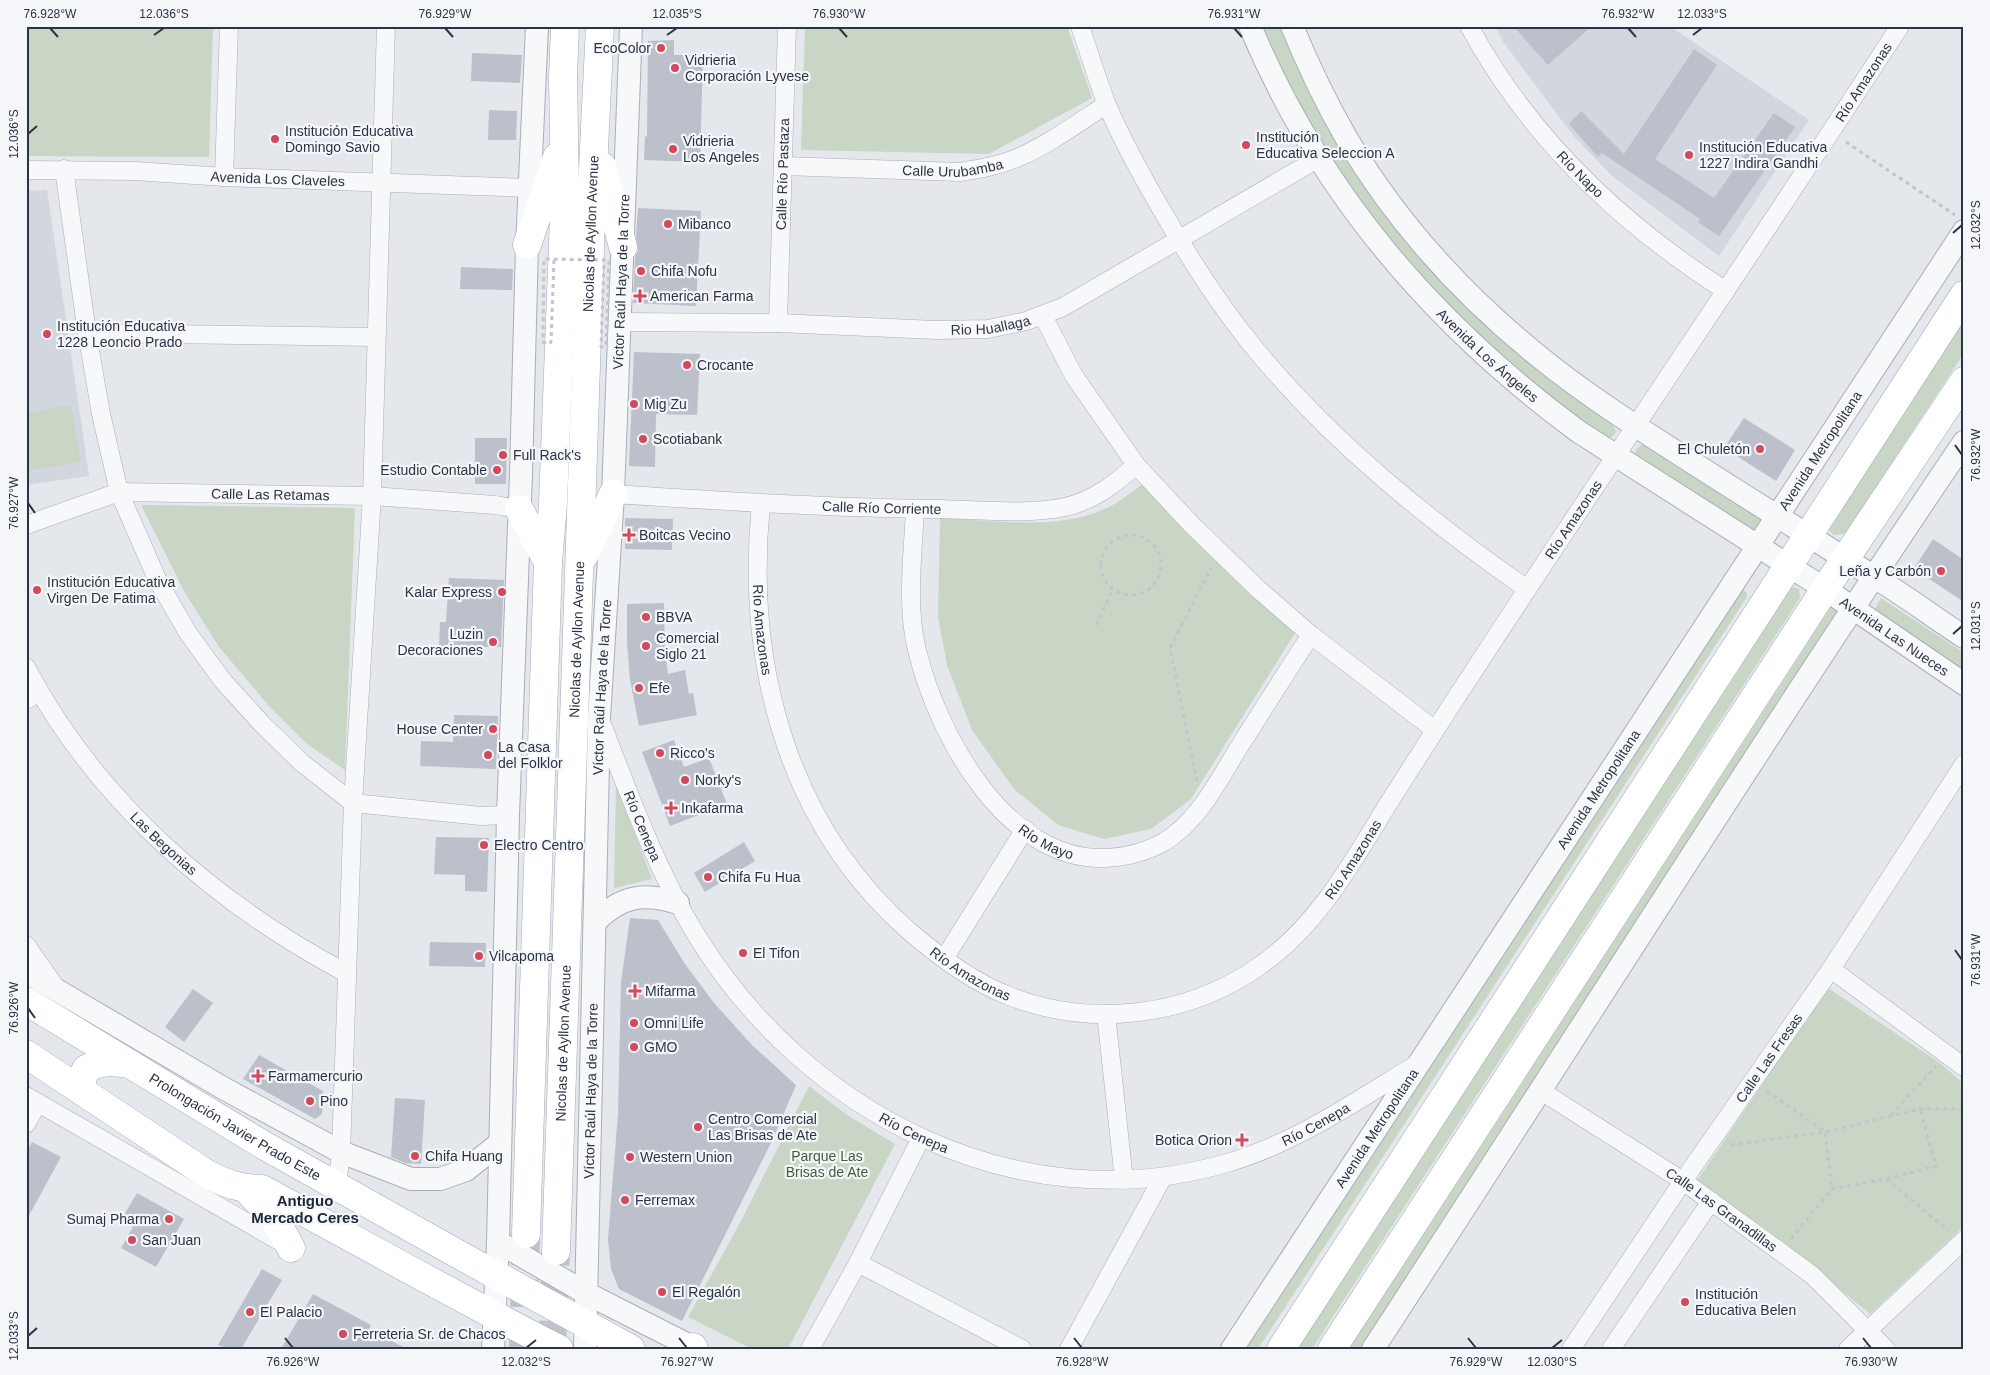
<svg xmlns="http://www.w3.org/2000/svg" width="1990" height="1375" font-family="Arial,sans-serif">
<style>
.built{fill:#d2d6de}
.green{fill:#c9d6c5}
.building{fill:#bbc0ca}
.lines{fill:none;stroke-linecap:round;stroke-linejoin:round}
.primary-tunnel{stroke:#bfc3cb;stroke-width:28;stroke-dasharray:28 14;stroke-linecap:butt}
.minor-casing{stroke:#a9aeb7;stroke-width:19}
.tertiary-casing{stroke:#a9aeb7;stroke-width:24}
.primary-casing{stroke:#a3abb8;stroke-width:29}
.path{stroke:#c2c5cb;stroke-width:3;stroke-dasharray:4 4;stroke-linecap:butt}
.minor{stroke:#f7f8fa;stroke-width:18}
.tertiary{stroke:#f7f8fa;stroke-width:22}
.primary{stroke:#fff;stroke-width:28}
.path-bridge{stroke:#c2c5cb;stroke-width:3;stroke-dasharray:4 4;stroke-linecap:butt}
.ticks{fill:none;stroke:#2b3445;stroke-width:2}
.poi-dot{fill:#d1495b;stroke:#f4f6f9;stroke-width:2}
.labels{text-anchor:middle;stroke-width:4.5;stroke-linejoin:round;paint-order:stroke}
.poi-label{font-size:14px;fill:#2b3445;stroke:#f4f6f9;text-anchor:start}
.street-label{font-size:14px;fill:#2b3445;stroke:#f4f6f9}
.park-label{font-size:14px;fill:#3f6138;stroke:#f4f6f9}
.neighbourhood-label{font-size:15px;font-weight:bold;fill:#1d2536;stroke:#f4f6f9}
.neatline{fill:none;stroke:#2b3445;stroke-width:2}
.ticks-label{font-size:12px;text-anchor:middle;fill:#2b3445}
</style>
<rect width="100%" height="100%" fill="#e4e7ec"/>
<path class="built" d="M1495,26H1670L1809,120L1719,256L1611,175L1572,134L1504,43Z
M47,190L89,476L26,485V191Z"/>
<path class="green" d="M26,26H213L209,157L26,156Z
M805,26H1067L1092,98L989,154L801,150Z
M1259,26H1280L1338,139L1384,206L1613,424L1616,432L1612,437L1607,439L1558,406L1445,304L1371,217L1325,152Z
M1964,312V353L1847,531L1843,534L1834,535L1829,530V525Z
M71,405L81,462L26,471V413Z
M1643,444L1759,516L1762,520L1753,533L1634,458C1634,451 1638,447 1643,444Z
M1144,483L1295,633L1191,799L1151,829L1104,839L1058,825L1014,789L972,730L947,665L938,617L940,518C992,520 1056,531 1105,509C1119,503 1132,491 1144,483Z
M141,505L355,508L345,770L307,744L270,707L219,647L185,593Z
M1794,587L1799,589L1800,598L1312,1349H1292L1789,588Z
M1742,589L1747,593V597L1258,1349H1243Z
M1881,598L1964,653V676L1872,614Z
M1831,607L1837,611V614L1361,1349H1349Z
M616,782L652,879L614,888Z
M1828,988L1940,1063L1964,1084V1226L1870,1314L1787,1245L1696,1182Z
M809,1086L847,1115L895,1144L788,1349H752L688,1317L741,1221Z"/>
<path class="building" d="M1513,26H1592L1548,65Z
M674,40V55H703L700,162L644,160L645,136L647,137L648,41Z
M1694,49L1717,65L1655,159L1714,198L1774,113L1795,127L1719,236L1698,222L1700,219L1602,153L1598,157L1569,124L1581,111L1624,154Z
M472,53L522,55L520,83L471,81Z
M489,110L517,111L516,140H488Z
M638,208L701,211L696,306L633,303L635,256L638,251L636,236Z
M461,267L513,269L512,290L460,289Z
M634,352L700,354L697,415L656,414L655,467L629,466Z
M1744,418L1795,450L1776,481L1724,448Z
M475,438H507L506,484H475Z
M625,518L673,519L672,550L625,549Z
M1933,539L1964,560V602L1920,573L1915,567Z
M449,578L504,580L501,647L439,646L440,622H446Z
M664,603L665,650L668,674L685,670L689,694L693,693L697,715L639,726L630,680L627,643V604Z
M454,715L498,716L496,769L420,766L421,741L453,742Z
M674,740L684,767L709,758L727,804L670,826L642,752Z
M436,837L489,838L487,892L465,891V875L434,874Z
M744,842L755,861L705,892L694,873Z
M630,918L658,920L685,964L714,1003L752,1045L796,1085L773,1139L682,1321L619,1289L611,1269L608,1239L618,1114L621,982Z
M430,942L486,943L485,967L429,966Z
M193,989L213,1003L184,1042L165,1027Z
M259,1055L323,1091L322,1114L315,1119L243,1079Z
M395,1098L425,1100L421,1164L405,1163L391,1157Z
M32,1142L61,1157L26,1221V1153Z
M137,1193L184,1219L156,1267L121,1248L133,1227L121,1220Z
M262,1269L282,1280L241,1349H230L218,1345Z
M313,1294L371,1325L369,1329L407,1349H281Z"/>
<g class="lines">
<path class="primary-tunnel" d="M523,1349L526,1234
M552,1349L556,1251"/>
<defs>
<g id="minor">
<path d="M1080,26C1089,52 1097,79 1107,105C1124,144 1145,182 1167,219C1193,264 1222,309 1256,350C1333,443 1428,520 1527,589"/>
<path id="s1" d="M1469,26C1529,137 1621,224 1726,291"/>
<path id="s2" d="M783,166L960,172C979,169 998,166 1017,158C1048,145 1078,123 1107,104"/>
<path d="M64,169L87,333L101,414L119,492L158,581L188,633L223,681L262,724L302,763L353,803L481,816L508,815"/>
<path id="s3" d="M26,170L135,171L224,177L529,188"/>
<path d="M224,177L229,26"/>
<path d="M1043,316L1074,376L1136,465L1191,524L1258,589L1311,635L1435,730"/>
<path id="s4" d="M620,322L778,323L936,330L988,329L1026,321L1063,307L1319,158"/>
<path id="s5" d="M778,323L787,26"/>
<path d="M87,333L376,337"/>
<path id="s6" d="M613,494C722,501 831,508 940,509C979,510 1028,515 1065,507C1093,501 1115,484 1136,465"/>
<path id="s7" d="M761,504C745,662 786,823 909,931C939,957 973,982 1009,996C1091,1028 1186,1017 1258,967C1317,927 1352,863 1388,804C1417,759 1445,714 1475,669C1615,454 1760,242 1900,26"/>
<path id="s8" d="M915,509C913,552 906,608 917,650C937,733 1005,862 1106,858C1126,857 1146,852 1164,842C1200,820 1219,779 1241,744C1264,708 1287,671 1311,635"/>
<path id="s9" d="M26,525L119,492L372,496L495,505L519,509"/>
<path id="s10" d="M26,667C96,801 215,903 346,973"/>
<path d="M26,700L39,692"/>
<path id="s11" d="M601,722C629,793 655,867 695,933C804,1113 1018,1224 1227,1163C1296,1143 1356,1101 1417,1064"/>
<path d="M26,945L56,988"/>
<path d="M944,959L1025,829"/>
<path d="M1831,969L1964,1067"/>
<path d="M1106,1014L1124,1180"/>
<path id="s12" d="M1541,1091L1683,1181L1812,1275L1886,1349"/>
<path d="M26,1096L288,1246"/>
<path d="M26,1124L38,1103"/>
<path d="M337,1186L341,1152L353,803L372,496L386,26"/>
<path d="M858,1263L1022,1349"/>
<path d="M810,1349L858,1263L921,1138"/>
<path d="M1069,1349L1163,1177"/>
<path id="s13" d="M1571,1349L1683,1181L1831,969L1964,764"/>
<path d="M1611,1349L1711,1201"/>
<path d="M1848,1349L1964,1240"/>
</g>
<g id="tertiary">
<path id="s14" d="M1250,26C1320,194 1434,325 1579,432L1825,589L1964,684"/>
<path d="M1292,26C1308,65 1326,103 1347,139C1396,221 1463,295 1537,355C1587,396 1643,431 1698,466C1755,503 1813,538 1871,575C1903,594 1933,617 1964,637"/>
<path d="M595,922C621,896 643,892 678,903"/>
<path d="M26,972L223,1088L341,1152L411,1179H440L466,1170L500,1143"/>
<path d="M498,1242L586,1293L696,1349"/>
<path d="M493,1349L498,1242L508,815L521,474L527,245L537,26"/>
<path id="s15" d="M585,1349L599,718L613,494L631,26"/>
<path id="s16" d="M1232,1349L1964,231"/>
<path d="M1373,1349C1570,1047 1762,741 1964,442"/>
</g>
<g id="primary">
<path d="M602,166L623,247"/>
<path d="M527,245L557,157"/>
<path d="M519,509L548,562"/>
<path d="M584,556L613,494"/>
<path id="s17" d="M26,1001L265,1146L465,1258L631,1349"/>
<path d="M26,1054L207,1174C226,1184 241,1189 262,1189C361,1243 459,1298 559,1349"/>
<path d="M84,1092L81,1082L86,1069C103,1060 111,1062 130,1064"/>
<path d="M247,1190L275,1219L291,1248"/>
<path d="M526,1234L548,562L553,504L565,190L563,77L565,26"/>
<path id="s18" d="M556,1251L592,189L600,26"/>
<path d="M693,1347L694,1349"/>
<path d="M1281,1349L1964,295"/>
<path d="M1332,1349L1825,589L1964,381"/>
</g>
</defs>
<use href="#minor" class="minor-casing"/>
<use href="#tertiary" class="tertiary-casing"/>
<use href="#primary" class="primary-casing"/>
<path class="path" d="M1846,142L1955,215
M1101 565a30 30 0 1 1 60 0a30 30 0 1 1-60 0Z
M1096,625L1113,589
M1197,781L1170,648L1211,568
M1767,1091L1825,1132L1832,1189L1885,1179L1936,1166L1920,1109
M1891,1115L1936,1066
M1731,1145L1825,1132L1920,1109H1964
M1886,1179L1949,1231
M1791,1239L1832,1189"/>
<use href="#minor" class="minor"/>
<use href="#tertiary" class="tertiary"/>
<use href="#primary" class="primary"/>
<path class="path-bridge" d="M554,260L551,342L549,344L543,342L544,259L609,260L606,346L601,347L604,263"/>
</g>
<path class="ticks" d="M50,28L58,37M445,28L453,37M839,28L847,37M1234,28L1242,37M1628,28L1636,37M154,35L164,28M667,35L677,28M1693,35L1702,28M28,134L37,126M1953,233L1962,225M1955,445L1962,455M28,503L35,513M1953,634L1962,626M1955,950L1962,960M28,1008L35,1018M28,1336L37,1328M285,1338L293,1348M679,1338L687,1348M1074,1338L1082,1348M1468,1338L1476,1348M1863,1338L1871,1348M526,1348L536,1340M1552,1348L1562,1340"/>
<g class="poi-dot">
<circle cx="661" cy="48" r="5"/>
<circle cx="675" cy="68" r="5"/>
<circle cx="275" cy="139" r="5"/>
<circle cx="1246" cy="145" r="5"/>
<circle cx="673" cy="149" r="5"/>
<circle cx="1689" cy="155" r="5"/>
<circle cx="668" cy="224" r="5"/>
<circle cx="641" cy="271" r="5"/>
<path d="M637.5 288.5h5v5h5v5h-5v5h-5v-5h-5v-5h5z"/>
<circle cx="47" cy="334" r="5"/>
<circle cx="687" cy="365" r="5"/>
<circle cx="634" cy="404" r="5"/>
<circle cx="643" cy="439" r="5"/>
<circle cx="1760" cy="449" r="5"/>
<circle cx="503" cy="455" r="5"/>
<circle cx="497" cy="470" r="5"/>
<path d="M626.5 527.5h5v5h5v5h-5v5h-5v-5h-5v-5h5z"/>
<circle cx="1941" cy="571" r="5"/>
<circle cx="37" cy="590" r="5"/>
<circle cx="502" cy="592" r="5"/>
<circle cx="646" cy="617" r="5"/>
<circle cx="493" cy="642" r="5"/>
<circle cx="646" cy="646" r="5"/>
<circle cx="639" cy="688" r="5"/>
<circle cx="493" cy="729" r="5"/>
<circle cx="660" cy="753" r="5"/>
<circle cx="488" cy="755" r="5"/>
<circle cx="685" cy="780" r="5"/>
<path d="M668.5 800.5h5v5h5v5h-5v5h-5v-5h-5v-5h5z"/>
<circle cx="484" cy="845" r="5"/>
<circle cx="708" cy="877" r="5"/>
<circle cx="743" cy="953" r="5"/>
<circle cx="479" cy="956" r="5"/>
<path d="M632.5 983.5h5v5h5v5h-5v5h-5v-5h-5v-5h5z"/>
<circle cx="634" cy="1023" r="5"/>
<circle cx="634" cy="1047" r="5"/>
<path d="M255.5 1068.5h5v5h5v5h-5v5h-5v-5h-5v-5h5z"/>
<circle cx="310" cy="1101" r="5"/>
<circle cx="698" cy="1127" r="5"/>
<path d="M1239.5 1132.5h5v5h5v5h-5v5h-5v-5h-5v-5h5z"/>
<circle cx="415" cy="1156" r="5"/>
<circle cx="630" cy="1157" r="5"/>
<circle cx="625" cy="1200" r="5"/>
<circle cx="169" cy="1219" r="5"/>
<circle cx="132" cy="1240" r="5"/>
<circle cx="662" cy="1292" r="5"/>
<circle cx="1685" cy="1302" r="5"/>
<circle cx="250" cy="1312" r="5"/>
<circle cx="343" cy="1334" r="5"/>
</g>
<g class="labels">
<g class="poi-label">
<text x="651" y="53" text-anchor="end">EcoColor</text>
<text x="685" y="65">Vidrieria<tspan x="685" dy="16">Corporación Lyvese</tspan></text>
<text x="285" y="136">Institución Educativa<tspan x="285" dy="16">Domingo Savio</tspan></text>
<text x="1256" y="142">Institución<tspan x="1256" dy="16">Educativa Seleccion A</tspan></text>
<text x="683" y="146">Vidrieria<tspan x="683" dy="16">Los Angeles</tspan></text>
<text x="1699" y="152">Institución Educativa<tspan x="1699" dy="16">1227 Indira Gandhi</tspan></text>
<text x="678" y="229">Mibanco</text>
<text x="651" y="276">Chifa Nofu</text>
<text x="650" y="301">American Farma</text>
<text x="57" y="331">Institución Educativa<tspan x="57" dy="16">1228 Leoncio Prado</tspan></text>
<text x="697" y="370">Crocante</text>
<text x="644" y="409">Mig Zu</text>
<text x="653" y="444">Scotiabank</text>
<text x="1750" y="454" text-anchor="end">El Chuletón</text>
<text x="513" y="460">Full Rack's</text>
<text x="487" y="475" text-anchor="end">Estudio Contable</text>
<text x="639" y="540">Boitcas Vecino</text>
<text x="1931" y="576" text-anchor="end">Leña y Carbón</text>
<text x="47" y="587">Institución Educativa<tspan x="47" dy="16">Virgen De Fatima</tspan></text>
<text x="492" y="597" text-anchor="end">Kalar Express</text>
<text x="656" y="622">BBVA</text>
<text x="483" y="639" text-anchor="end">Luzin<tspan x="483" dy="16">Decoraciones</tspan></text>
<text x="656" y="643">Comercial<tspan x="656" dy="16">Siglo 21</tspan></text>
<text x="649" y="693">Efe</text>
<text x="483" y="734" text-anchor="end">House Center</text>
<text x="498" y="752">La Casa<tspan x="498" dy="16">del Folklor</tspan></text>
<text x="670" y="758">Ricco's</text>
<text x="695" y="785">Norky's</text>
<text x="681" y="813">Inkafarma</text>
<text x="494" y="850">Electro Centro</text>
<text x="718" y="882">Chifa Fu Hua</text>
<text x="753" y="958">El Tifon</text>
<text x="489" y="961">Vilcapoma</text>
<text x="645" y="996">Mifarma</text>
<text x="644" y="1028">Omni Life</text>
<text x="644" y="1052">GMO</text>
<text x="268" y="1081">Farmamercurio</text>
<text x="320" y="1106">Pino</text>
<text x="708" y="1124">Centro Comercial<tspan x="708" dy="16">Las Brisas de Ate</tspan></text>
<text x="1232" y="1145" text-anchor="end">Botica Orion</text>
<text x="425" y="1161">Chifa Huang</text>
<text x="640" y="1162">Western Union</text>
<text x="635" y="1205">Ferremax</text>
<text x="159" y="1224" text-anchor="end">Sumaj Pharma</text>
<text x="142" y="1245">San Juan</text>
<text x="672" y="1297">El Regalón</text>
<text x="1695" y="1299">Institución<tspan x="1695" dy="16">Educativa Belen</tspan></text>
<text x="260" y="1317">El Palacio</text>
<text x="353" y="1339">Ferreteria Sr. de Chacos</text>
</g>
<g class="street-label">
<text dy="5" stroke="none"><textPath href="#s7" startOffset="1925">Río Amazonas</textPath></text>
<text dy="5" stroke="none"><textPath href="#s2" startOffset="170">Calle Urubamba</textPath></text>
<text dy="5" stroke="none"><textPath href="#s5" startOffset="149">Calle Río Pastaza</textPath></text>
<text dy="5" stroke="none"><textPath href="#s1" startOffset="186">Río Napo</textPath></text>
<text dy="5" stroke="none"><textPath href="#s3" startOffset="252">Avenida Los Claveles</textPath></text>
<text dy="5" stroke="none"><textPath href="#s18" startOffset="1018">Nicolas de Ayllon Avenue</textPath></text>
<text dy="5" stroke="none"><textPath href="#s15" startOffset="1068">Víctor Raúl Haya de la Torre</textPath></text>
<text dy="5" stroke="none"><textPath href="#s4" startOffset="371">Rio Huallaga</textPath></text>
<text dy="5" stroke="none"><textPath href="#s14" startOffset="410">Avenida Los Ángeles</textPath></text>
<text dy="5" stroke="none"><textPath href="#s16" startOffset="1074">Avenida Metropolitana</textPath></text>
<text dy="5" stroke="none"><textPath href="#s9" startOffset="250">Calle Las Retamas</textPath></text>
<text dy="5" stroke="none"><textPath href="#s6" startOffset="269">Calle Río Corriente</textPath></text>
<text dy="5" stroke="none"><textPath href="#s7" startOffset="1400">Río Amazonas</textPath></text>
<text dy="5" stroke="none"><textPath href="#s7" startOffset="126">Río Amazonas</textPath></text>
<text dy="5" stroke="none"><textPath href="#s14" startOffset="905">Avenida Las Nueces</textPath></text>
<text dy="5" stroke="none"><textPath href="#s18" startOffset="612">Nicolas de Ayllon Avenue</textPath></text>
<text dy="5" stroke="none"><textPath href="#s15" startOffset="662">Víctor Raúl Haya de la Torre</textPath></text>
<text dy="5" stroke="none"><textPath href="#s16" startOffset="669">Avenida Metropolitana</textPath></text>
<text dy="5" stroke="none"><textPath href="#s11" startOffset="112">Río Cenepa</textPath></text>
<text dy="5" stroke="none"><textPath href="#s8" startOffset="380">Río Mayo</textPath></text>
<text dy="5" stroke="none"><textPath href="#s10" startOffset="225">Las Begonias</textPath></text>
<text dy="5" stroke="none"><textPath href="#s7" startOffset="995">Río Amazonas</textPath></text>
<text dy="5" stroke="none"><textPath href="#s7" startOffset="545">Río Amazonas</textPath></text>
<text dy="5" stroke="none"><textPath href="#s18" startOffset="208">Nicolas de Ayllon Avenue</textPath></text>
<text dy="5" stroke="none"><textPath href="#s13" startOffset="352">Calle Las Fresas</textPath></text>
<text dy="5" stroke="none"><textPath href="#s15" startOffset="258">Víctor Raúl Haya de la Torre</textPath></text>
<text dy="5" stroke="none"><textPath href="#s11" startOffset="951">Río Cenepa</textPath></text>
<text dy="5" stroke="none"><textPath href="#s17" startOffset="244">Prolongación Javier Prado Este</textPath></text>
<text dy="5" stroke="none"><textPath href="#s16" startOffset="264">Avenida Metropolitana</textPath></text>
<text dy="5" stroke="none"><textPath href="#s11" startOffset="532">Río Cenepa</textPath></text>
<text dy="5" stroke="none"><textPath href="#s12" startOffset="216">Calle Las Granadillas</textPath></text>
</g>
<g class="park-label">
<text x="827" y="1161">Parque Las<tspan x="827" dy="16">Brisas de Ate</tspan></text>
</g>
<g class="neighbourhood-label">
<text x="305" y="1206">Antiguo<tspan x="305" dy="17">Mercado Ceres</tspan></text>
</g>
</g>
<rect width="1990" height="1375" fill="none" stroke="#f4f6f9" stroke-width="55"/>
<rect x="28" y="28" width="1934" height="1320" class="neatline"/>
<g class="ticks-label">
<text x="50" y="18">76.928°W</text>
<text x="164" y="18">12.036°S</text>
<text x="445" y="18">76.929°W</text>
<text x="677" y="18">12.035°S</text>
<text x="839" y="18">76.930°W</text>
<text x="1234" y="18">76.931°W</text>
<text x="1628" y="18">76.932°W</text>
<text x="1702" y="18">12.033°S</text>
<text transform="translate(14 134) rotate(-90)" y="4">12.036°S</text>
<text transform="translate(1976 225) rotate(-90)" y="4">12.032°S</text>
<text transform="translate(1976 455) rotate(-90)" y="4">76.932°W</text>
<text transform="translate(14 503) rotate(-90)" y="4">76.927°W</text>
<text transform="translate(1976 626) rotate(-90)" y="4">12.031°S</text>
<text transform="translate(1976 960) rotate(-90)" y="4">76.931°W</text>
<text transform="translate(14 1008) rotate(-90)" y="4">76.926°W</text>
<text transform="translate(14 1336) rotate(-90)" y="4">12.033°S</text>
<text x="293" y="1366">76.926°W</text>
<text x="526" y="1366">12.032°S</text>
<text x="687" y="1366">76.927°W</text>
<text x="1082" y="1366">76.928°W</text>
<text x="1476" y="1366">76.929°W</text>
<text x="1552" y="1366">12.030°S</text>
<text x="1871" y="1366">76.930°W</text>
</g>
</svg>
